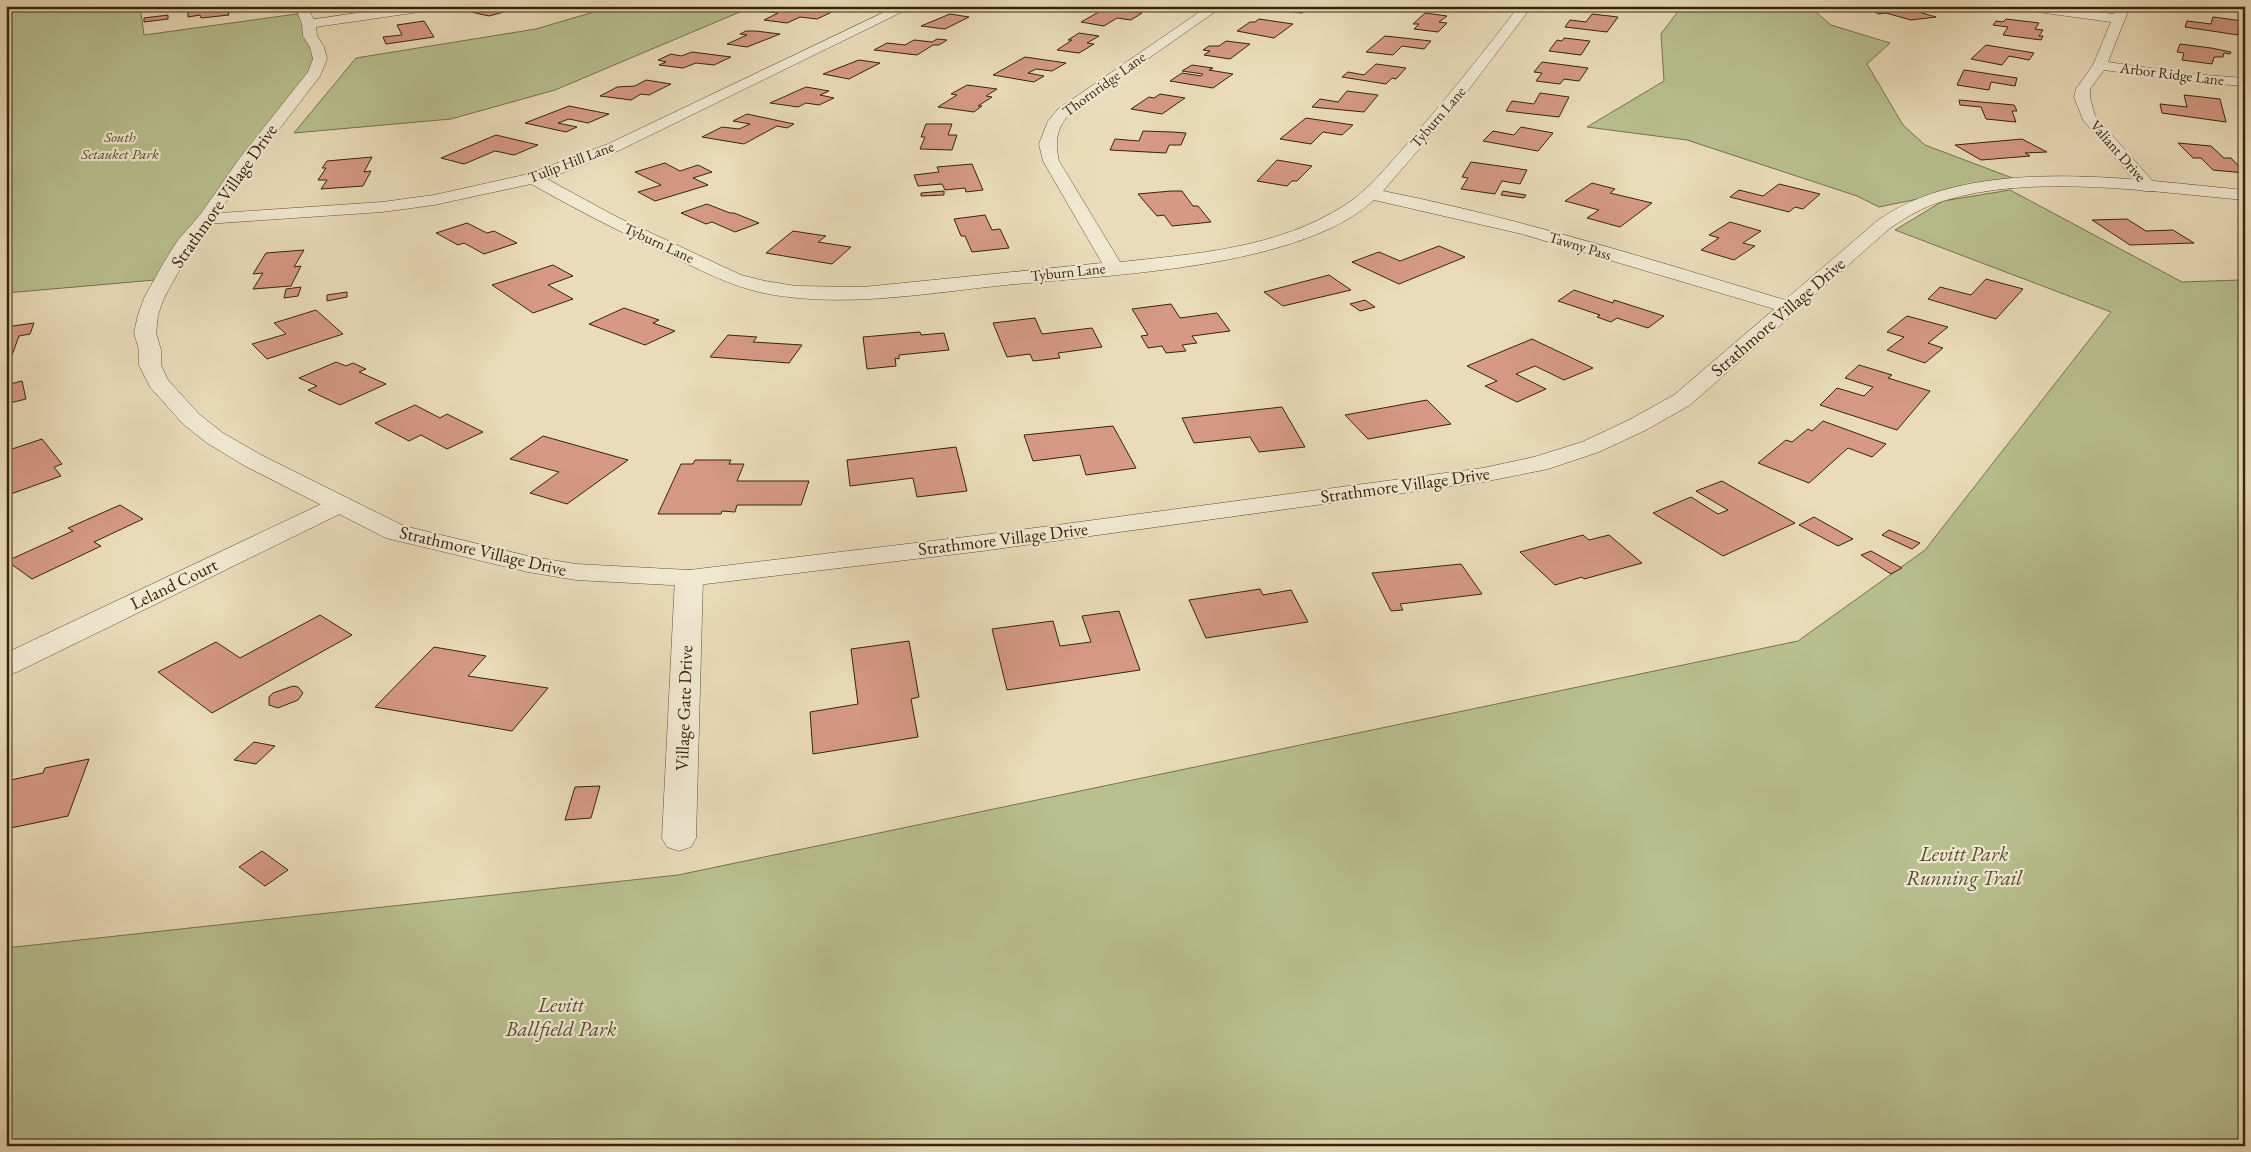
<svg xmlns="http://www.w3.org/2000/svg" width="2251" height="1152" font-family="'EB Garamond',serif">
<style>
.green{fill:#b8c08f;stroke:#77724c}
.building{fill:#d59985;stroke:#36240a}
.lines{fill:none;stroke-linecap:round;stroke-linejoin:round}
.minor-casing{stroke:#635236;stroke-width:1}
.tertiary-casing{stroke:#635236;stroke-width:1}
.minor{fill:#f1e8d2;fill-rule:evenodd}
.tertiary{fill:#f1e8d2;fill-rule:evenodd}
.labels{text-anchor:middle;stroke-width:4.5;stroke-linejoin:round;paint-order:stroke}
.far-street-label{font-size:15px;fill:#36240a;stroke:#f1e8d2}
.far-park-label{font-size:15px;font-style:italic;fill:#564b2b;stroke:#f1e8d2}
.street-label{font-size:18px;fill:#36240a;stroke:#f1e8d2}
.near-park-label{font-size:21px;font-style:italic;fill:#564b2b;stroke:#f1e8d2}
</style>
<rect width="100%" height="100%" fill="#eadcba"/>
<filter id="stains"><feTurbulence type="fractalNoise" baseFrequency=".004" numOctaves="4"/><feColorMatrix values="0 0 0 0 .2 0 0 0 0 .09 0 0 0 0 .02 0 0 0 .5 -.17"/></filter>
<radialGradient id="worn" r=".72"><stop offset=".6" stop-color="#630" stop-opacity="0"/><stop offset="1" stop-color="#630" stop-opacity=".3"/></radialGradient>
<path class="green" d="M6,6H140L144,35L304,13L320,59L166,279L6,293Z
M614,6H754L555,90L451,119L294,133L356,58L536,29Z
M1682,6H1809L1831,25L1890,43L1867,64L1903,125L1925,145L2015,179L1879,207L1857,196L1687,140L1587,127L1664,81L1661,34Z
M2010,190L2182,282L2240,280L2245,302V1146H6V948L678,875L1798,641L1925,550L2111,312L1895,230L1943,201Z"/>
<path class="building" d="M231,6L232,12H228L229,15L201,18L200,15L188,17V12L198,11V7Z
M494,6H526L489,16L471,12Z
M780,6L828,11H834L817,19L800,17L787,23L764,20L778,13L767,12Z
M964,6H1006L996,11Z
M1269,6H1304L1317,10H1306L1302,13L1266,9Z
M1863,6L1902,7L1936,17L1911,20L1886,13L1879,14Z
M2192,6H2226L2225,11Z
M1106,8L1142,13L1131,20L1117,18L1104,26L1081,22Z
M1425,13L1447,16L1439,22L1447,23L1438,32L1414,29L1419,24H1413Z
M950,14L969,17L945,29L921,26Z
M1592,14L1618,17L1607,32L1565,27L1570,20L1586,22Z
M168,15V19L144,22V18Z
M2213,17L2243,21L2245,30L2239,29L2238,35L2185,27L2187,21L2211,24Z
M1259,19L1293,24L1274,38L1237,31L1250,22H1255Z
M2006,19L2039,23L2035,29L2043,30L2039,36H2043L2041,40L2003,35L2008,27L1993,25L1996,21L2003,22Z
M424,21L434,37L386,44L383,37L402,35L397,25Z
M746,31H756L780,34L747,47L727,44L747,35L740,34Z
M1079,33L1099,36L1087,43L1094,44L1079,53L1057,50L1072,40H1068Z
M1385,36L1431,41L1424,49L1402,46L1393,55L1366,52Z
M1564,38L1590,41L1581,55L1549,51L1557,40L1562,41Z
M937,39L947,40L939,45H933L917,55L874,50L887,43L905,45L914,40L932,42Z
M1226,41L1250,44L1230,59L1204,55L1210,51L1203,50L1209,46H1219Z
M2180,44L2211,48L2231,52L2230,54L2224,53L2223,57H2214L2212,64L2182,60L2184,53L2177,52Z
M1986,45L2034,53L2029,60L2009,56L2002,65L1971,59Z
M692,52L731,57L714,65L696,63L683,68L659,65L666,62L658,60L671,54L681,56Z
M1025,57L1066,63L1052,71L1036,69L1028,73L1044,76L1034,82L993,75Z
M859,60L880,63L849,79L823,74Z
M1542,62L1588,68L1579,81L1564,79L1560,84L1536,81L1542,73L1534,72Z
M1376,64L1406,68L1396,79L1392,78L1386,84L1342,77L1348,72L1364,75Z
M1192,65L1213,68L1209,70L1233,74L1213,88L1170,81L1182,73L1201,76L1203,74L1182,71Z
M1964,70L2017,78L2015,86L1991,82L1989,90L1957,85Z
M646,80L671,84L649,95L641,94L631,100L600,96L617,87L635,86Z
M967,85L997,89L986,96L992,97L978,106H982L974,112L938,107L957,95L951,94Z
M806,87L829,91L820,95L834,98L819,105L806,103L798,107L770,103Z
M1347,91L1378,95L1364,112L1312,107L1320,99L1338,102Z
M1540,93L1569,97L1559,117L1506,111L1512,101L1534,104Z
M1160,94L1185,98L1162,114L1131,109L1149,97L1154,98Z
M2184,95L2220,99L2226,122L2162,113L2160,104L2187,107Z
M1959,100L2014,105L2017,111H2012L2016,122L1986,119L1981,107L1960,105Z
M569,106L609,114L588,123L569,119L558,123L577,127L566,132L525,123Z
M747,114L794,124L787,128L777,126L744,144L702,137L722,127L739,129L750,124L733,121Z
M1306,118L1353,125L1342,135L1323,132L1311,144L1280,139Z
M926,124H952L948,135H957L952,150L920,149L925,137H921Z
M1521,127L1553,133L1538,151L1483,141L1493,131L1514,135Z
M1143,131L1172,132L1186,133L1181,145H1169L1166,153L1110,150L1115,139L1139,141Z
M496,135L538,145L514,155L495,151L464,164L441,158Z
M2022,139L2047,152L2025,153L2030,156L1981,160L1955,145Z
M2178,143L2211,146L2224,158H2231L2245,173L2213,170L2201,158H2193Z
M372,157L364,172L371,171L363,186L321,189L327,180H318L326,168H322L327,161Z
M1277,160L1312,166L1297,181H1292L1287,186L1257,181Z
M1471,162L1527,170L1520,184L1502,181L1495,194L1461,189L1468,178L1462,177Z
M665,163L680,171L698,165L712,172L693,178L708,185L655,201L638,192L661,185L635,172Z
M972,164L983,190L966,192L965,188L945,190L942,184L918,186L914,175L939,172L937,167Z
M1592,183L1615,189L1610,193L1652,203L1620,227L1587,218L1599,210L1565,201Z
M1779,184L1820,194L1803,209L1795,207L1789,212L1730,197L1739,190L1763,196Z
M944,191V195L921,196V193Z
M1171,191H1182L1193,206H1198L1211,222L1172,226L1164,215L1157,216L1138,194Z
M1503,191L1526,195L1524,198L1501,195Z
M707,204L730,213H734L759,223L735,232L712,222L706,224L681,213Z
M985,215L992,230L1000,229L1009,248L972,252L965,236H961L954,219Z
M2127,219L2146,231L2173,230L2194,243L2130,245L2092,220Z
M1730,222L1761,231L1743,243L1755,246L1734,260L1701,250L1719,238L1709,235Z
M467,223L487,233L494,231L517,243L484,254L464,243L458,245L436,233Z
M793,231L826,236L818,242L851,247L832,264L766,253Z
M1439,246L1465,257L1399,284L1352,262L1379,252L1400,261Z
M304,250L294,267L301,266L291,286L253,289L263,273L253,274L266,253Z
M553,265L573,276L548,285L573,299L533,313L492,285Z
M1329,275L1351,290L1283,306L1264,292Z
M1986,279L2023,289L1996,319L1928,299L1940,287L1971,295Z
M301,287L298,296L284,298L286,289Z
M1574,290L1613,303L1614,300L1664,316L1648,328L1617,318L1611,322L1597,317L1600,315L1558,301Z
M347,292V297L327,301V295Z
M1365,300L1375,307L1360,311L1350,304Z
M1171,304L1180,318L1217,313L1230,331L1192,336L1197,343L1182,345L1186,351L1166,353L1162,346L1148,348L1141,336L1148,335L1132,309Z
M624,308L659,320L653,323L675,331L645,345L589,324Z
M316,310L343,334L267,359L252,344L286,334L274,323Z
M1907,316L1948,327L1928,343L1943,348L1925,363L1887,350L1904,337L1887,332Z
M1035,318L1042,334L1092,328L1102,347L1058,353L1060,358L1033,361L1030,354L1007,357L993,323Z
M34,323L30,334L19,336L11,358H6V327Z
M920,332L921,335L944,333L949,350L899,355V359L895,358L896,366L867,369L863,337Z
M728,335L757,337L753,342L802,345L789,363L710,357Z
M1532,339L1593,368L1564,380L1535,366L1516,374L1546,389L1517,402L1485,386L1497,381L1467,366Z
M336,362L346,366L353,363L366,369L359,372L386,384L340,405L308,390L317,386L299,378Z
M1859,365L1892,375L1888,378L1930,391L1897,430L1820,405L1837,388L1864,396L1873,387L1845,378Z
M22,381L26,399L6,404V385Z
M1427,400L1451,424L1368,439L1345,415Z
M415,405L440,418L447,414L483,432L447,449L421,435L409,441L375,423Z
M1282,407L1305,447L1259,452L1250,437L1194,443L1182,418Z
M1823,421L1886,444L1872,457L1848,448L1809,483L1758,463L1786,440L1792,442L1808,429L1812,431Z
M1113,426L1136,468L1086,475L1080,455L1033,461L1024,435Z
M543,436L628,460L567,504L530,493L559,472L510,459Z
M42,439L62,464L54,467L61,476L8,495L6,451Z
M956,447L967,491L917,497L913,478L850,486L847,460Z
M695,460H731L729,464H744L737,481H809L801,505H737L735,512L722,511L721,514H658L681,464H693Z
M1722,481L1795,523L1723,556L1653,513L1691,497L1718,514L1728,510L1696,491Z
M120,505L143,519L94,542L101,546L32,579L7,561L73,531L68,528Z
M1814,517L1853,539L1838,546L1799,525Z
M1889,530L1920,543L1912,549L1882,535Z
M1583,535L1589,540L1609,535L1642,563L1584,579L1582,577L1555,585L1520,552Z
M1871,551L1902,568L1891,574L1861,555Z
M1461,564L1482,594L1400,604L1403,610L1391,611L1372,573Z
M1260,589L1263,595L1291,590L1308,622L1206,638L1189,600Z
M1119,611L1140,670L1007,690L992,629L1053,621L1060,646L1091,642L1082,616Z
M320,615L352,635L212,713L158,672L216,642L240,658Z
M909,641L919,697L911,699L918,737L813,754L810,712L858,704L851,649Z
M434,647L486,656L468,676L548,688L512,731L375,707Z
M293,686L298,687L303,693L298,700L278,708L269,705V697L273,693Z
M254,742L275,746L256,764L234,760Z
M89,759L68,816L6,829V781L43,773L45,768Z
M600,786L591,818L565,820L575,787Z
M262,851L288,870L265,886L239,867Z"/>
<g class="lines">
<defs>
<path id="minor" d="M405,6H439L433,10L309,28L302,24L309,20Z
M897,6H914L620,150L547,179L617,217L741,275L765,281L796,286L863,287L1102,263L1043,161L1039,144L1048,121L1058,109L1208,6H1223L1068,115C1056,131 1055,142 1059,161L1120,262C1196,254 1279,248 1345,205C1369,190 1388,165 1407,144C1446,99 1483,53 1519,6H1532L1457,105L1383,191C1523,219 1659,262 1795,303L1798,307L1795,311L1788,313L1781,311L1522,234L1374,200C1299,269 1106,275 1006,285C927,293 843,309 763,293C731,286 702,271 673,257C624,234 577,210 531,184L434,205L382,212L206,224L200,223L197,219L200,215L206,214L382,202L434,195L528,174L608,144Z
M2017,6H2053L2114,14L2118,6H2130L2108,62L2191,74L2245,78V86L2191,82L2104,70L2090,89V97L2095,116L2158,187L2155,191H2143L2083,120L2074,97L2076,89L2093,65L2111,22L2023,10Z
M341,496L350,499L354,504L350,509L17,672L6,675V653L332,499Z
M689,570L699,572L703,578L696,838L691,847L679,851L667,847L662,838L675,578L679,572Z"/>
<path id="tertiary" d="M295,6H307L316,24L317,36L324,47L327,59L320,76L251,166L184,262L164,298L158,315L156,333L161,350V365L168,380L199,414L223,433L263,456L404,526L528,556L576,564L689,570L982,535L1483,468L1534,457L1582,442L1629,420L1674,395L1877,221C1972,153 2134,180 2245,190V200C2151,192 2033,173 1943,201C1923,207 1906,217 1889,229L1690,405L1646,430L1599,452L1548,469L1483,482L982,551L689,586L576,580L528,572L386,538L245,466L207,443L183,424L150,387L139,365V350L134,333L138,315L144,298L164,262L178,240L200,215L239,159L308,72L313,59L310,47L303,36L302,24Z"/>
</defs>
<use href="#minor" class="minor-casing"/>
<use href="#tertiary" class="tertiary-casing"/>
<use href="#minor" class="minor"/>
<use href="#tertiary" class="tertiary"/>
</g>
<g class="labels">
<g class="far-street-label">
<text transform="translate(2172 74) rotate(7)" y="5">Arbor Ridge Lane</text>
<text transform="translate(1104 84) rotate(-36)" y="5">Thornridge Lane</text>
<text transform="translate(1438 117) rotate(-49)" y="5">Tyburn Lane</text>
<text transform="translate(2118 151) rotate(49)" y="5">Valiant Drive</text>
<text transform="translate(571 162) rotate(-21)" y="5">Tulip Hill Lane</text>
<text transform="translate(659 243) rotate(25)" y="5">Tyburn Lane</text>
<text transform="translate(1580 246) rotate(17)" y="5">Tawny Pass</text>
<text transform="translate(1068 272) rotate(-6)" y="5">Tyburn Lane</text>
</g>
<g class="far-park-label">
<text x="120" y="142">South<tspan x="120" dy="17">Setauket Park</tspan></text>
</g>
<g class="street-label">
<text transform="translate(224 196) rotate(-55)" y="6">Strathmore Village Drive</text>
<text transform="translate(1778 317) rotate(-41)" y="6">Strathmore Village Drive</text>
<text transform="translate(1405 485) rotate(-8)" y="6">Strathmore Village Drive</text>
<text transform="translate(1003 539) rotate(-7)" y="6">Strathmore Village Drive</text>
<text transform="translate(483 551) rotate(13)" y="6">Strathmore Village Drive</text>
<text transform="translate(174 584) rotate(-26)" y="6">Leland Court</text>
<text transform="translate(684 708) rotate(-88)" y="6">Village Gate Drive</text>
</g>
<g class="near-park-label">
<text x="1964" y="861">Levitt Park<tspan x="1964" dy="24">Running Trail</tspan></text>
<text x="561" y="1012">Levitt<tspan x="561" dy="24">Ballfield Park</tspan></text>
</g>
</g>
<rect width="2251" height="1152" fill="none" stroke="#eadcba" stroke-width="25"/>
<rect x="8" y="8" width="2236" height="1137" fill="none" stroke="#36240a" stroke-width="2.5"/>
<rect x="12" y="12" width="2226" height="1127" fill="none" stroke="#36240a"/>
<rect width="100%" height="100%" filter="url(#stains)"/>
<rect width="100%" height="100%" fill="url(#worn)"/>
</svg>
